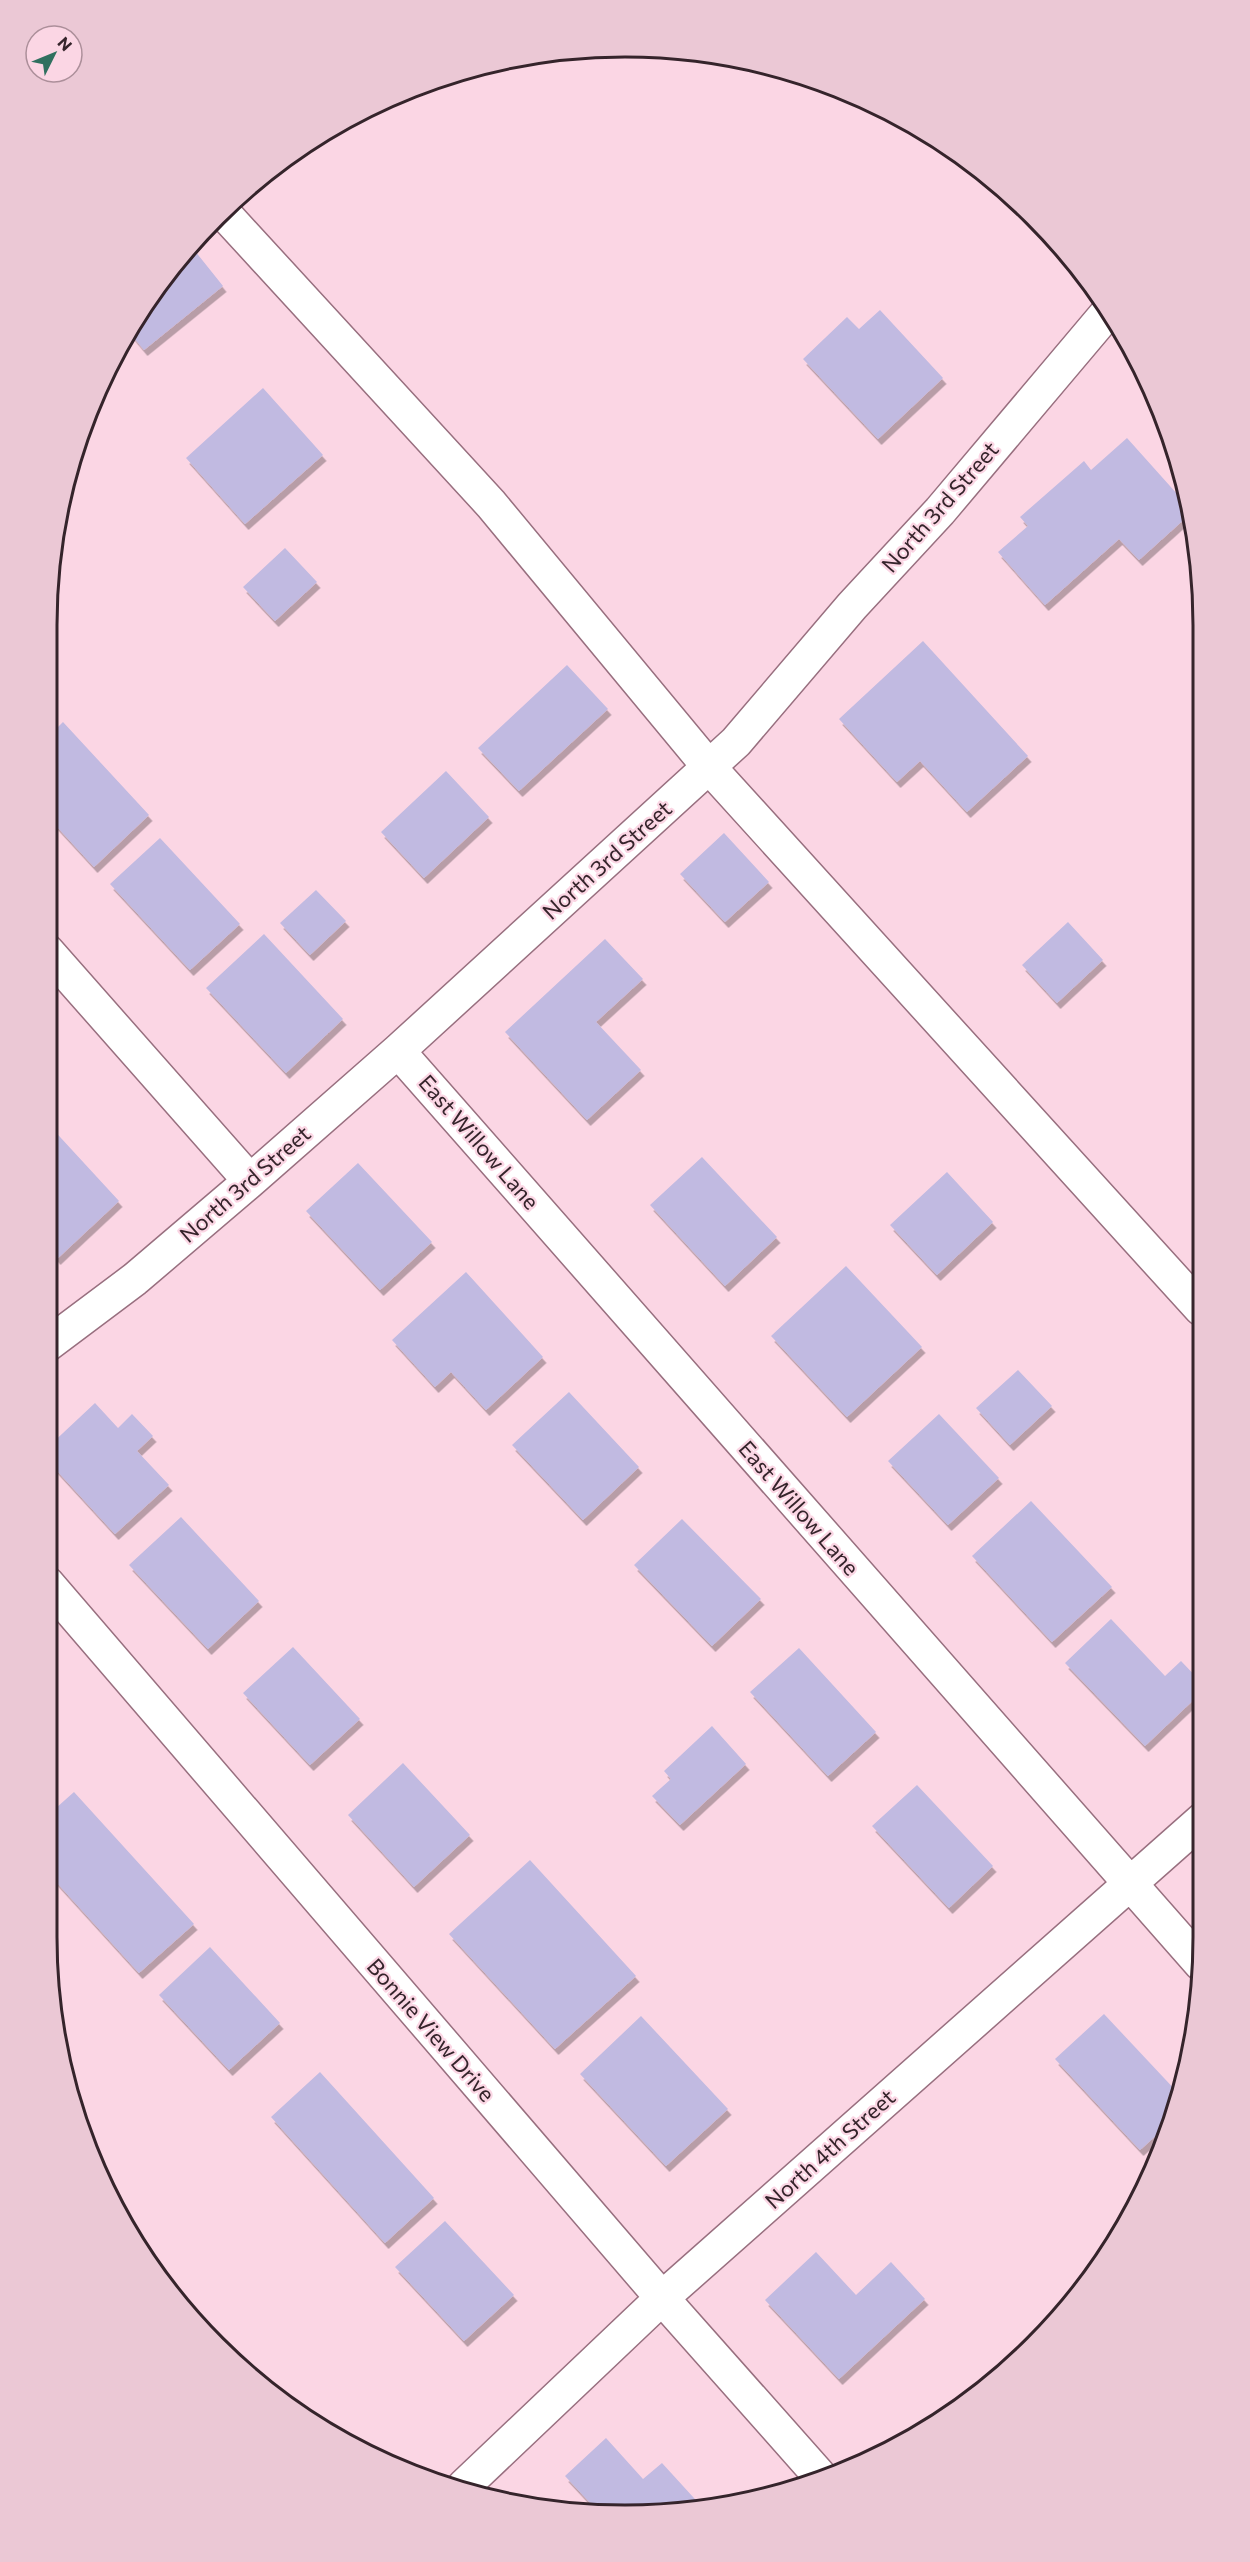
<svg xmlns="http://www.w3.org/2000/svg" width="1250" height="2562" font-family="Commissioner,sans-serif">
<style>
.building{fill:#c1bae1;filter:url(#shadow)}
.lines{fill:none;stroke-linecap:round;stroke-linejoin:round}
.street-casing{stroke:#986f7f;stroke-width:36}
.street{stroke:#fff;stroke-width:33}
.labels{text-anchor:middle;stroke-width:4.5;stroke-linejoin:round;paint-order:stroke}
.street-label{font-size:22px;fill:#35242b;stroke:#fbd6e4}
.rim{fill:none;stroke:#35242b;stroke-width:3}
</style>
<defs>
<filter id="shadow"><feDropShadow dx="3.5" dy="6" stdDeviation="0" flood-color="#0004"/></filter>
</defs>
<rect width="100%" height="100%" fill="#fbd6e4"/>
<path class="building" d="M191,246L223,286L144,350L129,332L144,303Z
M880,310L943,378L878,439L803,359L847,317L859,329Z
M263,388L323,455L245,524L186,458Z
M1127,438L1187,505L1189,515L1139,560L1119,539L1045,605L998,552L1028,526L1020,517L1084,461L1091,470Z
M285,548L317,582L275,621L243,587Z
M923,641L1028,756L967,812L920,761L897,782L839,719Z
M567,665L608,709L519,791L478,748Z
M63,722L149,815L94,867L47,816V738Z
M446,771L489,817L424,878L381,832Z
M724,833L769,882L725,922L680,874Z
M160,838L240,924L190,970L110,884Z
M316,890L346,921L310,955L280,923Z
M1068,922L1103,960L1057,1003L1022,965Z
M264,934L343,1019L286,1073L206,988Z
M605,939L643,979L596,1022L641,1070L587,1120L505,1032Z
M49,1125L119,1201L57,1259L47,1247V1127Z
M702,1157L777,1237L725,1286L650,1205Z
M358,1163L432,1242L380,1290L306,1211Z
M947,1172L993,1222L937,1275L890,1225Z
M846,1266L922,1347L847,1417L771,1336Z
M466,1272L543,1357L486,1410L451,1372L435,1387L392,1340Z
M1018,1370L1052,1406L1010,1445L976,1408Z
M569,1392L639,1467L583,1520L512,1445Z
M95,1403L118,1428L132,1414L153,1436L137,1451L169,1485L115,1534L47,1460V1448Z
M939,1414L999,1478L948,1525L888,1461Z
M1031,1501L1112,1587L1052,1642L972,1556Z
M181,1517L259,1601L208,1649L129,1565Z
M682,1519L761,1599L712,1646L634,1565Z
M1111,1619L1165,1676L1181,1661L1203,1684V1691L1145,1746L1065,1663Z
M293,1647L360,1719L310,1765L243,1693Z
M799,1648L876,1732L828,1776L750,1692Z
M712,1726L746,1764L680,1825L652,1796L671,1779L664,1771Z
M403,1763L470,1835L414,1887L348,1815Z
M917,1785L993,1866L949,1908L872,1826Z
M74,1792L194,1924L139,1973L47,1872V1816Z
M530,1860L636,1976L555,2049L449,1934Z
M210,1947L280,2023L229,2070L159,1995Z
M1104,2014L1179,2094L1170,2123L1140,2150L1055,2059Z
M641,2016L728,2109L666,2166L580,2074Z
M320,2072L434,2198L385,2243L271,2117Z
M445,2221L514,2295L464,2341L395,2267Z
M816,2252L856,2295L891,2262L925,2299L839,2379L765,2300Z
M606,2438L643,2479L662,2463L704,2509L594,2507L565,2476Z"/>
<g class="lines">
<defs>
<path id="street" d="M222,211L491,504L709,767L1201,1309
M47,951L250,1181
M398,1051L1201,1964
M47,1345L135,1279L250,1181L398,1051L736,742L852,606L940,511L1107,313
M47,1583L662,2298L819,2475
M464,2486L662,2298L1203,1819"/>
</defs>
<use href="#street" class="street-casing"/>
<use href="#street" class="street"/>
</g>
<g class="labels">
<g class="street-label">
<text transform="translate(940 507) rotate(-49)" y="8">North 3rd Street</text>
<text transform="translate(607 860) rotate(-42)" y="8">North 3rd Street</text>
<text transform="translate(479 1142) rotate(49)" y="8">East Willow Lane</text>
<text transform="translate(245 1184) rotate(-41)" y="8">North 3rd Street</text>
<text transform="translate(799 1508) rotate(49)" y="8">East Willow Lane</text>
<text transform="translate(431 2030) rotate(49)" y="8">Bonnie View Drive</text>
<text transform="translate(830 2149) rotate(-42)" y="8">North 4th Street</text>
</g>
</g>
<path d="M0 0H1250V2562H0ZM625 57H625A568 568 0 0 1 1193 625V1937A568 568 0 0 1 625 2505H625A568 568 0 0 1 57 1937V625A568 568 0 0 1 625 57Z" fill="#ebc8d5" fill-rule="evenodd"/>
<path class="rim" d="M625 57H625A568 568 0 0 1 1193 625V1937A568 568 0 0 1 625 2505H625A568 568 0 0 1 57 1937V625A568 568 0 0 1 625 57Z"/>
<g transform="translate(54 54) rotate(47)"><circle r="28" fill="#fbd6e4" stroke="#ac8f9a" stroke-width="1.5"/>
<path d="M0-4.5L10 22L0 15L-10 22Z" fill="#30705f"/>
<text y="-9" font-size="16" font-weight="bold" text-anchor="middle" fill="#35242b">N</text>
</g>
</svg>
